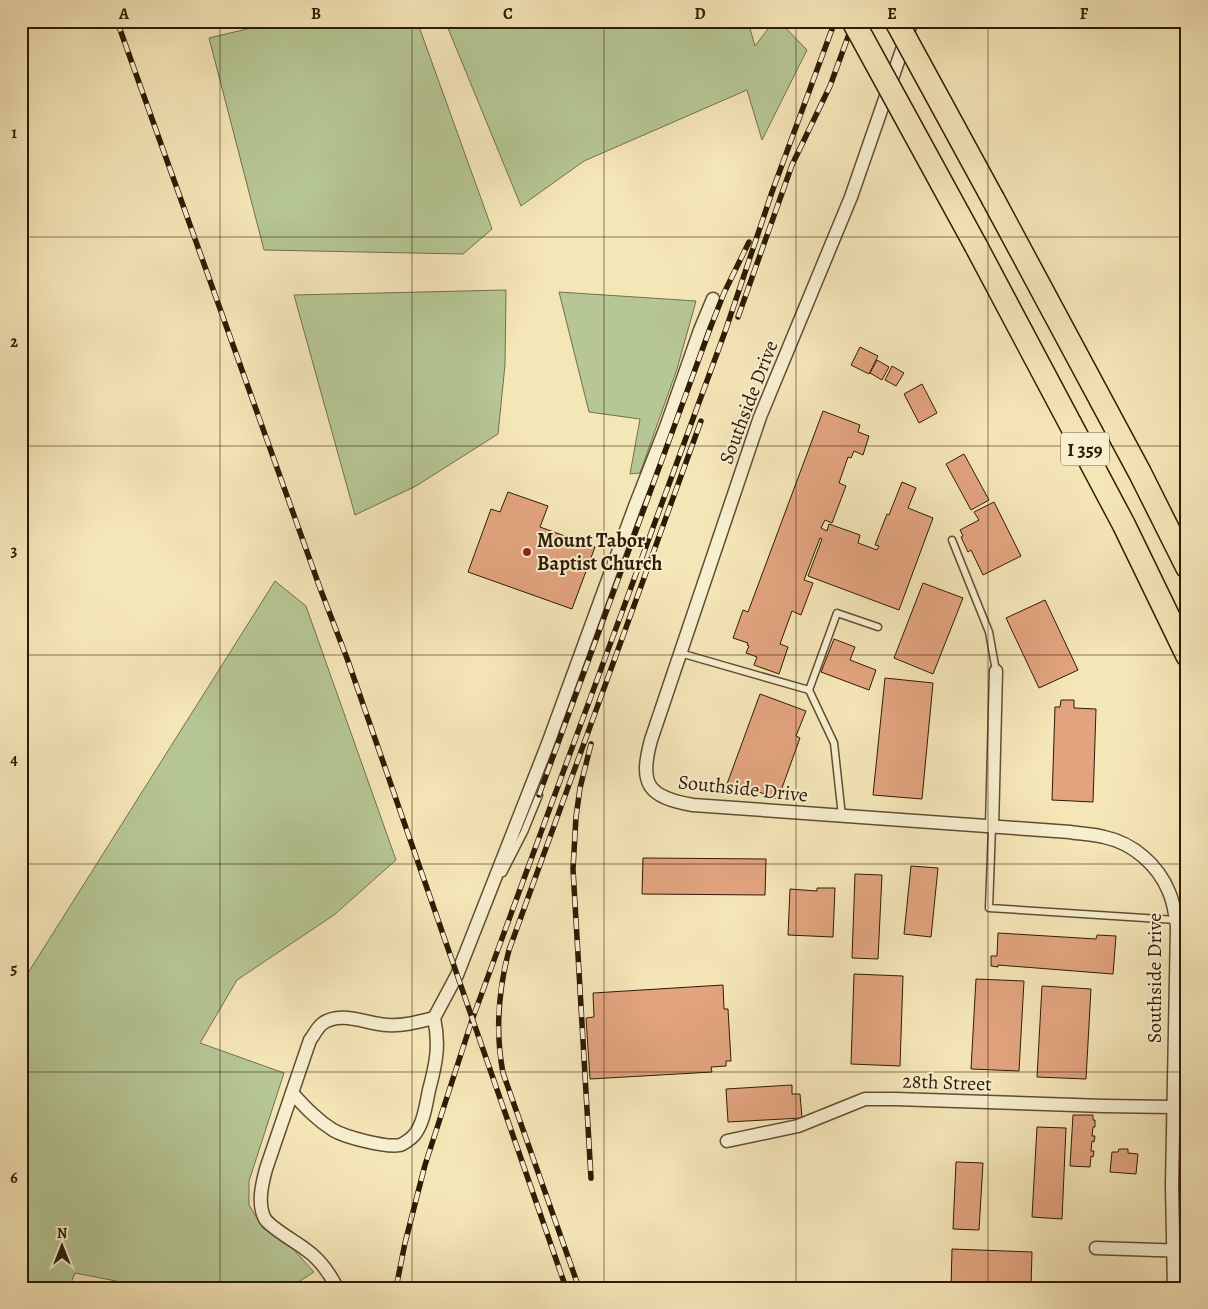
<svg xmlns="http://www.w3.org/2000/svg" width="1208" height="1309" font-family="Alegreya,serif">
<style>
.green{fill:#b6c694;stroke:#72704c}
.building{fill:#e2a47f;stroke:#2f1b04}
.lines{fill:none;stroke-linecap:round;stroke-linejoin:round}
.lane-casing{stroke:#604e31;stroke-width:9}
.street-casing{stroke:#604e31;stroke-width:15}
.highway-casing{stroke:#2f1b04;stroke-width:25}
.lane{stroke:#f8efd1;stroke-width:6}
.street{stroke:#f8efd1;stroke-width:12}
.highway{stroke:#f5e6b8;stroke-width:22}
.rail-casing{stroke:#2f1b04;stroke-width:5.5}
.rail{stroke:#f8efd1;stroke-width:4;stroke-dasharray:11;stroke-linecap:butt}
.highway-bridge-casing{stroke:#2f1b04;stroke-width:25;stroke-linecap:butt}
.highway-bridge{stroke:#f5e6b8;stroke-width:22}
.grid{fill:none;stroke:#2f1b04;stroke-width:1;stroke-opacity:0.55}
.poi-dot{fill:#8f2418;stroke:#f8efd1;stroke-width:2}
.labels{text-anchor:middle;stroke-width:4;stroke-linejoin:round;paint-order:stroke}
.shield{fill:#f8efd1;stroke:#6b5b42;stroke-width:1}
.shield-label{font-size:19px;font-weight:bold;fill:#2f1b04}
.street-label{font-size:20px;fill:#2f1b04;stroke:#f8efd1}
.poi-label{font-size:20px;font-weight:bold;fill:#2f1b04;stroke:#f8efd1;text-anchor:start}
.neatline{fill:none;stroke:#2f1b04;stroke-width:2}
.grid-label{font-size:16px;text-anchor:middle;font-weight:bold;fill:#2f1b04}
</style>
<rect width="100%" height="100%" fill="#f5e6b8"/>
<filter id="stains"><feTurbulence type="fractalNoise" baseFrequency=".004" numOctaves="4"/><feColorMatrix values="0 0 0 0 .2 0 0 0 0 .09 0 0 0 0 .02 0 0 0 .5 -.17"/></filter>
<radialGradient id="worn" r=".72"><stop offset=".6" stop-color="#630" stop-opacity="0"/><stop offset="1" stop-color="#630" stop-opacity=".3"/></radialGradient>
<path class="green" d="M265,21H417L492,229L463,254L264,250L209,38L264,25Z
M445,21H748L755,46L774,21H779L807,50L762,140L747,90L584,161L521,206Z
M506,290L505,365L498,434L416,486L355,515L294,295Z
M559,292L696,301L677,369L640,473L630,474L640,419L589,412Z
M275,581L306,606L396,860L334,915L237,980L200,1043L284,1073L249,1181V1205L263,1228L294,1250L314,1272L292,1286L284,1288H152L75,1273L69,1288H21V984Z"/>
<path class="building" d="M860,347L878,356L869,374L851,365Z
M877,360L889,367L882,380L870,373Z
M892,366L904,373L896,386L885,380Z
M922,384L937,413L919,423L904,394Z
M823,411L860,425L858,432L869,436L863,455L854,451L851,458L848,457L839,483L846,486L832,523L825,520L821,528L827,531L829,524L860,535L858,543L877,550L879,546L875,545L887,514L889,515L902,482L916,488L908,508L933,518L899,610L808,576L822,539L820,538L804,580L813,583L801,615L792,611L780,644L788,647L779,674L754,665L757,657L746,653L749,646L747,645L748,643L733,638L743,610L748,612Z
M964,454L989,500L971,510L946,464Z
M508,492L548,506L540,527L595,547L572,609L468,572L491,509L500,512Z
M994,502L1021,556L983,575L971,550L968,552L961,537L963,536L960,530L979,520L974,512Z
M923,583L963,598L933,674L894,658Z
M1045,600L1078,670L1039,688L1006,618Z
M834,639L855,647L850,660L876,670L869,690L821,672Z
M885,678L933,683L922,799L873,795Z
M760,694L806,711L796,736L800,738L778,799L748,788L747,792L727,784Z
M1061,700H1074V708L1096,709L1093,802L1052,800L1055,707H1060Z
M643,858L766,859L765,895L642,894Z
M911,866L938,868L931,937L904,934Z
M855,874L882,875L878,959L852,958Z
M817,888H835L833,937L788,935L790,889L817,891Z
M998,933L1096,939L1097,935L1116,936L1113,974L998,965V967L991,966V956H997Z
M854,974L903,976L900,1066L851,1064Z
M976,979L1024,981L1019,1071L971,1069Z
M723,985L724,1009H728L731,1061H726V1066L711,1067L712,1072L590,1079L586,1018L594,1017L593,993Z
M1042,986L1091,989L1086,1079L1037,1077Z
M792,1085V1094H800L802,1118L728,1122L726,1089Z
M1073,1115H1093V1120H1095V1127H1093L1092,1136H1095L1094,1142L1092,1141L1091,1151H1094L1093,1157L1091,1156L1090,1167L1070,1166Z
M1037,1127L1066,1128L1062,1219L1032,1217Z
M1119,1149H1128V1153L1138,1154L1136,1174L1110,1172L1112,1152H1118Z
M956,1162L983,1163L979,1230L953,1229Z
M952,1249L1032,1252L1031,1288H951Z"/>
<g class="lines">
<defs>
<path id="lane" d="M952,540L989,632L996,671
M680,653L809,690L834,743L842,816
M809,690L837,613L878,627
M992,827L989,908L1176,920
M503,873L524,832L539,795"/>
<path id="street" d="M912,21L851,197L760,417L651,740C639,784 647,797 693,805L1070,832C1081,834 1093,834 1104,837C1133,843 1158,865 1169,892C1174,903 1175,915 1177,926L1172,1185L1174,1288
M992,827L996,671
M293,1094C305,1107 317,1120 333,1130C345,1137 386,1148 400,1145C404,1144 413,1137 415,1134C424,1122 426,1104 429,1090C436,1064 440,1045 434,1018
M727,1141L798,1126L865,1099H895L1104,1106L1172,1107
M1096,1248L1187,1251
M337,1288C329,1272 320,1259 305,1249C296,1242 271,1228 265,1219C257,1204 262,1184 266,1169L310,1040C314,1035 317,1028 322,1024C340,1010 367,1024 387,1025C403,1026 418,1022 434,1018L457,975L547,746L635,506L666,427L700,330L713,299"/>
<path id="highway" d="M993,199L1140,473L1187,567
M976,246L1124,525L1187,655"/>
</defs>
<use href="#lane" class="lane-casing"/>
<use href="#street" class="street-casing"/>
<use href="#highway" class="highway-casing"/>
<use href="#lane" class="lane"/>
<use href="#street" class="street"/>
<use href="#highway" class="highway"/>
<defs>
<path id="rail" d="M117,21L320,588L348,661L566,1288
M738,317L792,165L830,86L852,26
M591,744L580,788L576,817L573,869L591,1178
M539,795L711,326L724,293L749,242
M396,1288L405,1243L425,1165L472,1020L726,329L772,192L835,21
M579,1288L503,1073C495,1031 498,992 509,950L701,421"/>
</defs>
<use href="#rail" class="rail-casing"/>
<use href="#rail" class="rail"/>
<defs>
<path id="highway-bridge" d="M853,21L976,246
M896,21L993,199"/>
</defs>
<use href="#highway-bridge" class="highway-bridge-casing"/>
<use href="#highway-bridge" class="highway-bridge"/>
</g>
<path class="grid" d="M220,21V1288M412,21V1288M604,21V1288M796,21V1288M988,21V1288M21,237H1187M21,446H1187M21,655H1187M21,864H1187M21,1072H1187"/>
<circle class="poi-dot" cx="527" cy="552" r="5"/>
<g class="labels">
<rect class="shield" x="1061" y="432.5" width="48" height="33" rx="4"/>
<g class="shield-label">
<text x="1085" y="456">I 359</text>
</g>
<g class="street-label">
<text transform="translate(748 402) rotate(-69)" y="7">Southside Drive</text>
<text transform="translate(743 788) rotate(6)" y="7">Southside Drive</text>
<text transform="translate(1154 978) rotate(-90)" y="7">Southside Drive</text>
<text transform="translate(947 1082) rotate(2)" y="7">28th Street</text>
</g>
<g class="poi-label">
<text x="537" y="547">Mount Tabor<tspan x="537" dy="23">Baptist Church</tspan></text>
</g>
</g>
<rect width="1208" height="1309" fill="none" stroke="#f5e6b8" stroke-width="55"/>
<g transform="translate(62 1246)" stroke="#f8efd1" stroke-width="4" paint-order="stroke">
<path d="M0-4L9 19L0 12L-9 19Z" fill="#2f1b04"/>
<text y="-8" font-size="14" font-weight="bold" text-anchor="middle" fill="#2f1b04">N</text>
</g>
<rect x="28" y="28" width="1152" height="1254" class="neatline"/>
<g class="grid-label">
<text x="124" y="19">A</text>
<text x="316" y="19">B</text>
<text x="508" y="19">C</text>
<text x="700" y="19">D</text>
<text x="892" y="19">E</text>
<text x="1084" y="19">F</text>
<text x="14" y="138">1</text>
<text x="14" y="347">2</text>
<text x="14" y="556">3</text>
<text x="14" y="765">4</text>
<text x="14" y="974">5</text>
<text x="14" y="1183">6</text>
</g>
<rect width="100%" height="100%" filter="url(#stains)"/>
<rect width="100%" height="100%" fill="url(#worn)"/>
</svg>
